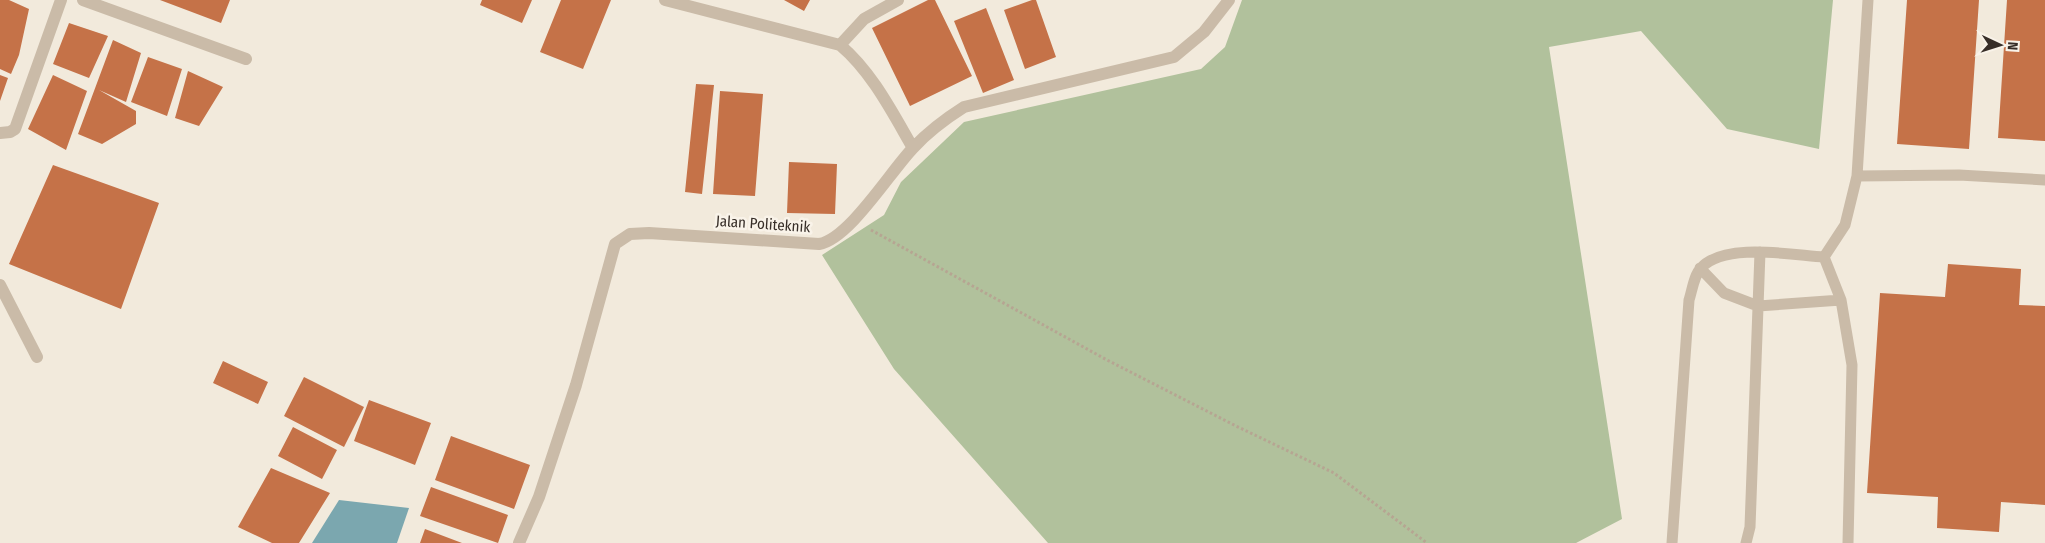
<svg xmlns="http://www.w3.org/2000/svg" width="2045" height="543" font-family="'Fira Sans Condensed',sans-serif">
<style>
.green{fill:#b1c19c}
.water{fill:#7ba7af}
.building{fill:#c57248}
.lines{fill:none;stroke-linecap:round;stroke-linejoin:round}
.path{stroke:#b6a592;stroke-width:3;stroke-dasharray:2.5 2.5;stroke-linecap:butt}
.service{stroke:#cabba8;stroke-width:11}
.minor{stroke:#cabba8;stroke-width:12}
.labels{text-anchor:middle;stroke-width:5;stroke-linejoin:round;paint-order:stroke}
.street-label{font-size:15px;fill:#372e28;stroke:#f9f3e9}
</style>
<rect width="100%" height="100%" fill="#f2eadc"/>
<path class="green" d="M1242,0H1833L1819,149L1727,129L1641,31L1549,47L1622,519L1576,543H1048L894,369L822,255L884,215L901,182L964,122L1201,69L1225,47Z"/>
<path class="water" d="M339,500L409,508L397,543H312Z"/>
<path class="building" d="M0,0H9L29,9L19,55L11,74L0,69Z
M160,0H230L221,23Z
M482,0H532L522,23L480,5Z
M561,0H611L583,69L540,52Z
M784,0H810L804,11Z
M928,0H935L972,76L910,106L872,28Z
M1032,0H1036L1056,57L1025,69L1004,10Z
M1907,0H1979L1969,149L1897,144Z
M2007,0H2045V141L1998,138Z
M986,8L1014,80L983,93L954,21Z
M69,23L108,36L89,78L53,64Z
M113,40L141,53L126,102L99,90L136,111V124L102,144L78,134Z
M148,57L182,69L167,116L131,102Z
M188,71L223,87L199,126L175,118Z
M0,75L8,78L0,101Z
M53,75L87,91L66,150L28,129Z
M696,84L714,85L702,194L685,192Z
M720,91L763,94L755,196L713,194Z
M789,162L837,164L835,214L787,213Z
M53,165L159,203L121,309L9,264Z
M1948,264L2021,269L2019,305L2045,306V505L2001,502L1999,532L1937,528L1938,497L1867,493L1880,293L1945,297Z
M223,361L268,382L258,404L213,383Z
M304,377L364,407L344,447L284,416Z
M369,400L431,423L415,465L354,441Z
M293,427L337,450L322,479L278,456Z
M451,436L530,465L514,509L435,480Z
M271,468L330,493L299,543H272L238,527Z
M431,487L508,515L498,543L420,516Z
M425,529L462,543H420Z"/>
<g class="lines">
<path class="path" d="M871,230L1107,360L1236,426L1334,473L1427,543"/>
<path class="service" d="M1857,176L1959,175L2045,180
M1700,268L1724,293L1758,306L1841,300
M1672,543L1689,300C1692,291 1694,275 1701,268C1724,242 1792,255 1824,257
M1746,543L1750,527L1760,252
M1848,543L1852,365L1841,300L1824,257L1845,225L1857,176L1868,0"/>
<path class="minor" d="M83,0L246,59
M665,0L840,45C872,72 892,112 913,148
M840,45L864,19L898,0
M0,133L10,132L15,129L61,0
M0,285L37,357
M519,543L539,497L576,385L615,244L630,234L649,233L819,244C849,239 890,172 913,148C928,132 945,119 964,107L1174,57L1204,32L1229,0"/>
</g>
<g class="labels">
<g class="street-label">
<text transform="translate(763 224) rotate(4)" y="5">Jalan Politeknik</text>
</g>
</g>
<g transform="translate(2000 45) rotate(94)" stroke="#f9f3e9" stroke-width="4" paint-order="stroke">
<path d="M0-4L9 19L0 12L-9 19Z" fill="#372e28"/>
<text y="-8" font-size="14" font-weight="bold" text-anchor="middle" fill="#372e28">N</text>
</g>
</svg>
